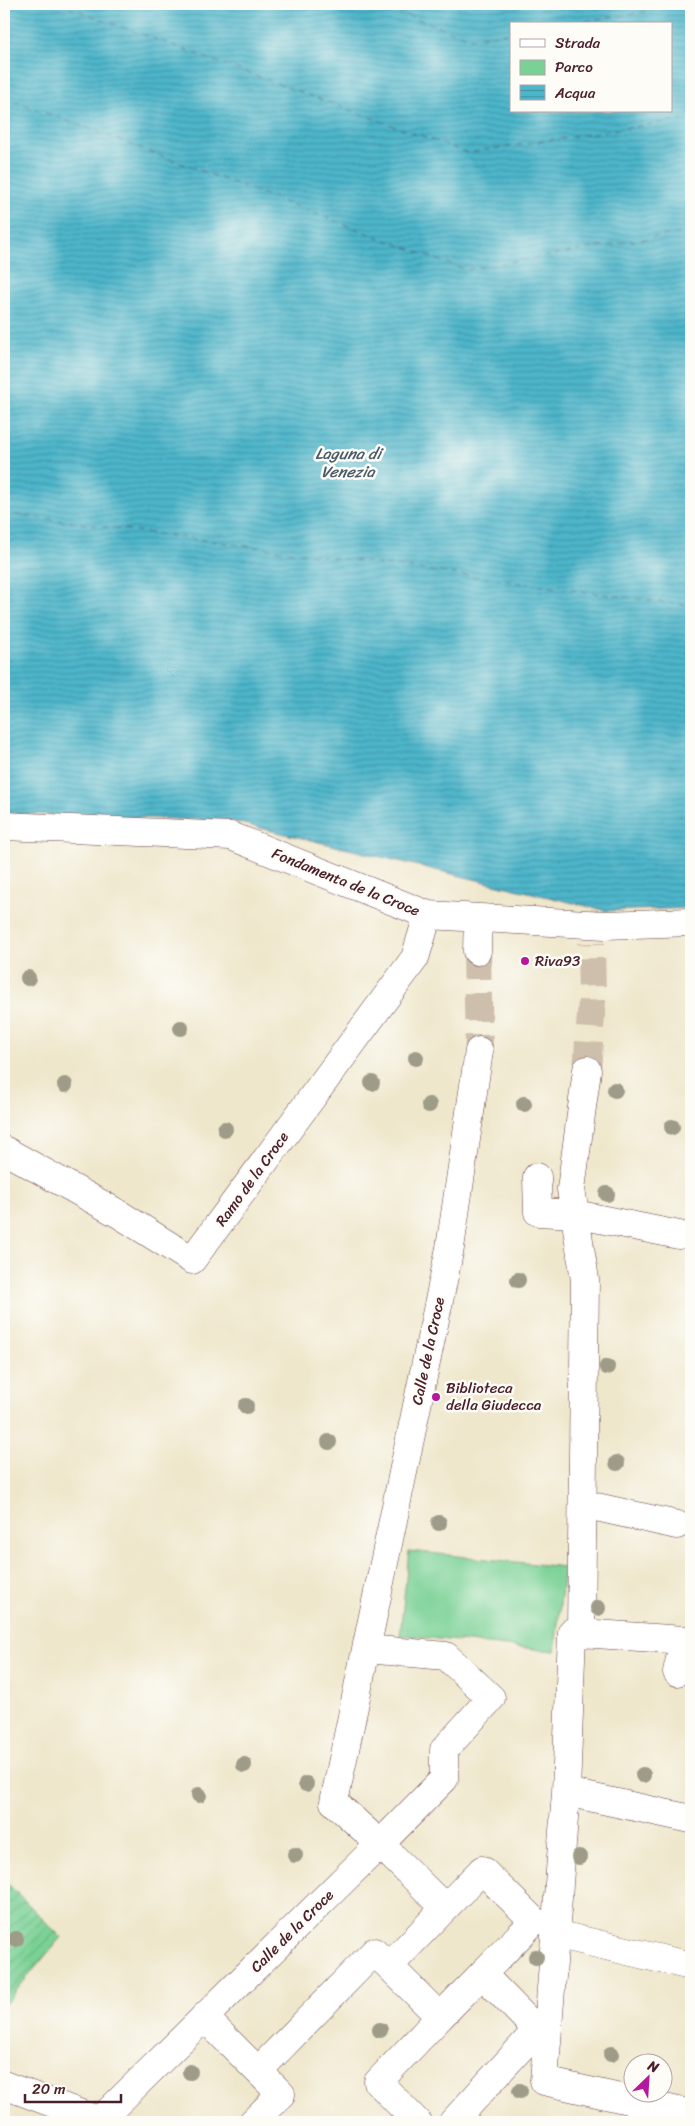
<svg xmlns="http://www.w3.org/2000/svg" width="695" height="2126" font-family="Sriracha,sans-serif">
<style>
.park{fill:#7ad195;stroke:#627860}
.garden{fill:url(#garden-furrows);stroke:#627860}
.water{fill:url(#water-rules);stroke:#4c6a7b;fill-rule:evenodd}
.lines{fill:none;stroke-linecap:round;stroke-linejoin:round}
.ferry{stroke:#4b5b6b;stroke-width:1;stroke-dasharray:6 5;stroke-linecap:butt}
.minor-tunnel{stroke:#cebfac;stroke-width:28;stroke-dasharray:28 14;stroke-linecap:butt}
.minor-casing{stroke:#633d43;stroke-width:29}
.minor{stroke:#fff;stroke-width:28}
.tree{fill:#9e9b88}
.poi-dot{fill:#b5179e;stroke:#fdfcf7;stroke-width:2}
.labels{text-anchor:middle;stroke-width:5;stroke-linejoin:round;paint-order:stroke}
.street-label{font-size:15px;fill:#4a1f2b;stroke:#fdfcf7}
.poi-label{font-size:15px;fill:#4a1f2b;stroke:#fdfcf7;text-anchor:start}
.water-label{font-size:16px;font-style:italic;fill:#4b5b6b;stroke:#fdfcf7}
</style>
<defs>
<pattern id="garden-furrows" width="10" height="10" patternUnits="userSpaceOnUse" patternTransform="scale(1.25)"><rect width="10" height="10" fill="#7ad195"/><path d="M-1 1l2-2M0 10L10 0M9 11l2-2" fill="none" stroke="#6bb381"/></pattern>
<pattern id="water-rules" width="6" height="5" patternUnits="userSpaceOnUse" patternTransform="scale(1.25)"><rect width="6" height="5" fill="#4db6cb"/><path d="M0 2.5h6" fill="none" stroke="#4293a5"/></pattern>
</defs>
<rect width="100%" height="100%" fill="#fdfcf7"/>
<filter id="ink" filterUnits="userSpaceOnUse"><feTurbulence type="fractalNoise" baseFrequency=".02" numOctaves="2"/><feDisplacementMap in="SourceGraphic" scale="10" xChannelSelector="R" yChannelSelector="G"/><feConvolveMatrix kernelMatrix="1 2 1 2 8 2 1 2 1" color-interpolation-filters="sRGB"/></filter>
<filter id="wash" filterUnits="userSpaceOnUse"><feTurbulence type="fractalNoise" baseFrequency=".0096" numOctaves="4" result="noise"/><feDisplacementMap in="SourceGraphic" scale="20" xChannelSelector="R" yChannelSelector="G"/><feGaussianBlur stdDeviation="1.12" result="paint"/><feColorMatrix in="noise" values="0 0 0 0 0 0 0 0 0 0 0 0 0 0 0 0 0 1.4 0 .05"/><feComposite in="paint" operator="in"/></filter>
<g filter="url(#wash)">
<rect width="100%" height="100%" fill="#efe7cc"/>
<path class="park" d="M409,1551L564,1567L555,1651L400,1635Z"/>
<path class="garden" d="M4,1880L61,1937L4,2005Z"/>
<path class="water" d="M4,4H691V908L607,911L231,821L4,813ZM511,24H671V111H511Z"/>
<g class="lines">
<path class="ferry" d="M59,4L468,153L691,118
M376,4L470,38L511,32
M564,24L691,5
M4,97L466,270L691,231
M4,513L691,606"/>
</g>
</g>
<g filter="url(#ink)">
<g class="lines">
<path class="minor-tunnel" d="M477,951L479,1051
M587,1070L592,1001L591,943"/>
<defs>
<path id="minor" d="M4,826L231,836L428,915L605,925L691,922
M477,951L478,918
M587,1070L571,1189L585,1280L581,1633L572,1632L566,1792L544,2081L691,2114
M4,1150L119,1214L192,1260L415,958L428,915
M537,1177L538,1212L575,1214L679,1235
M583,1504L677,1525
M581,1633L684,1640L677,1672
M367,1649L446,1656L491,1698L444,1750V1779L380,1844L445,1908L389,1966L440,2017L378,2082L417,2122
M566,1792L691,1819
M555,1934L691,1966
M204,2017L281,2094L253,2122
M440,2017L534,1921L482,1870L445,1908
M258,2071L374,1952L389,1966
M4,2085L103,2122
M99,2121L380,1844L334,1802L450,1248L479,1051
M453,2122L537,2030L482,1974"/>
</defs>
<use href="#minor" class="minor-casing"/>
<use href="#minor" class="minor"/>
</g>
<g class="tree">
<circle cx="28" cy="978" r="8"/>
<circle cx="181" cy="1028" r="8"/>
<circle cx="416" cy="1058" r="8"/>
<circle cx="372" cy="1083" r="8"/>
<circle cx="65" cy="1085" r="8"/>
<circle cx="615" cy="1090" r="8"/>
<circle cx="524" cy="1104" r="8"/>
<circle cx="429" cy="1105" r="8"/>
<circle cx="672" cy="1127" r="8"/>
<circle cx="225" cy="1129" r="8"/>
<circle cx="607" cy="1194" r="8"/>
<circle cx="518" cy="1280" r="8"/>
<circle cx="607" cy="1367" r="8"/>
<circle cx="246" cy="1406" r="8"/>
<circle cx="329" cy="1442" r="8"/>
<circle cx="617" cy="1463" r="8"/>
<circle cx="439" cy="1523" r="8"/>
<circle cx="598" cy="1608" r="8"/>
<circle cx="244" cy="1765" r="8"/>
<circle cx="643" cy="1775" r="8"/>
<circle cx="306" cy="1784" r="8"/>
<circle cx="199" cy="1795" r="8"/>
<circle cx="295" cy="1855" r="8"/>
<circle cx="579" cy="1857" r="8"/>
<circle cx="16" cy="1939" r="8"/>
<circle cx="536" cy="1957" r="8"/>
<circle cx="380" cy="2030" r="8"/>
<circle cx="611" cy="2054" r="8"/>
<circle cx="190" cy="2072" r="8"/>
<circle cx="520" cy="2091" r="8"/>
</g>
</g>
<g class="poi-dot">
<circle cx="525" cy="961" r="5"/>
<circle cx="436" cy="1397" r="5"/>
</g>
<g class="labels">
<g class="street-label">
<text transform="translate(346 882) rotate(22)" y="5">Fondamenta de la Croce</text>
<text transform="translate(252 1179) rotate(-54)" y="5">Ramo de la Croce</text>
<text transform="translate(428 1351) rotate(-78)" y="5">Calle de la Croce</text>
<text transform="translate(292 1931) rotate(-45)" y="5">Calle de la Croce</text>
</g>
<g class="poi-label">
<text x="535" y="966">Riva93</text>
<text x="446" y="1393">Biblioteca<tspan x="446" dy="17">della Giudecca</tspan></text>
</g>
<g class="water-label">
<text x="348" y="459">Laguna di<tspan x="348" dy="18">Venezia</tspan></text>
</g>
</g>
<rect width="695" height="2126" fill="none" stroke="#fdfcf7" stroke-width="20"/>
<rect x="510" y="22" width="162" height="90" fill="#fdfcf7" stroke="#b5a4a5"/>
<rect x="520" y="39" width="25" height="8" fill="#ffffff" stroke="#b5a4a5"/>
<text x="555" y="48" font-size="15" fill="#4a1f2b">Strada</text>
<rect x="520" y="60" width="25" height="15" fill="#7ad195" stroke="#b5a4a5"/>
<text x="555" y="72" font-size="15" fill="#4a1f2b">Parco</text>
<rect x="520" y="85" width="25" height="15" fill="url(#water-rules)" stroke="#b5a4a5"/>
<text x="555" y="98" font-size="15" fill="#4a1f2b">Acqua</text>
<g transform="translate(648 2078) rotate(25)"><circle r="24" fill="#fdfcf7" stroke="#b5a4a5"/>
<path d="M0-4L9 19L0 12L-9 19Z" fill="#b5179e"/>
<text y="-8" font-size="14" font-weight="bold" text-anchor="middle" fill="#4a1f2b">N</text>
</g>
<path d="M25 2094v8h96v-8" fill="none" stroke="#4a1f2b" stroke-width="2.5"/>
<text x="32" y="2094" font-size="15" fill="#4a1f2b" stroke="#fdfcf7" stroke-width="4" paint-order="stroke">20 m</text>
</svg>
